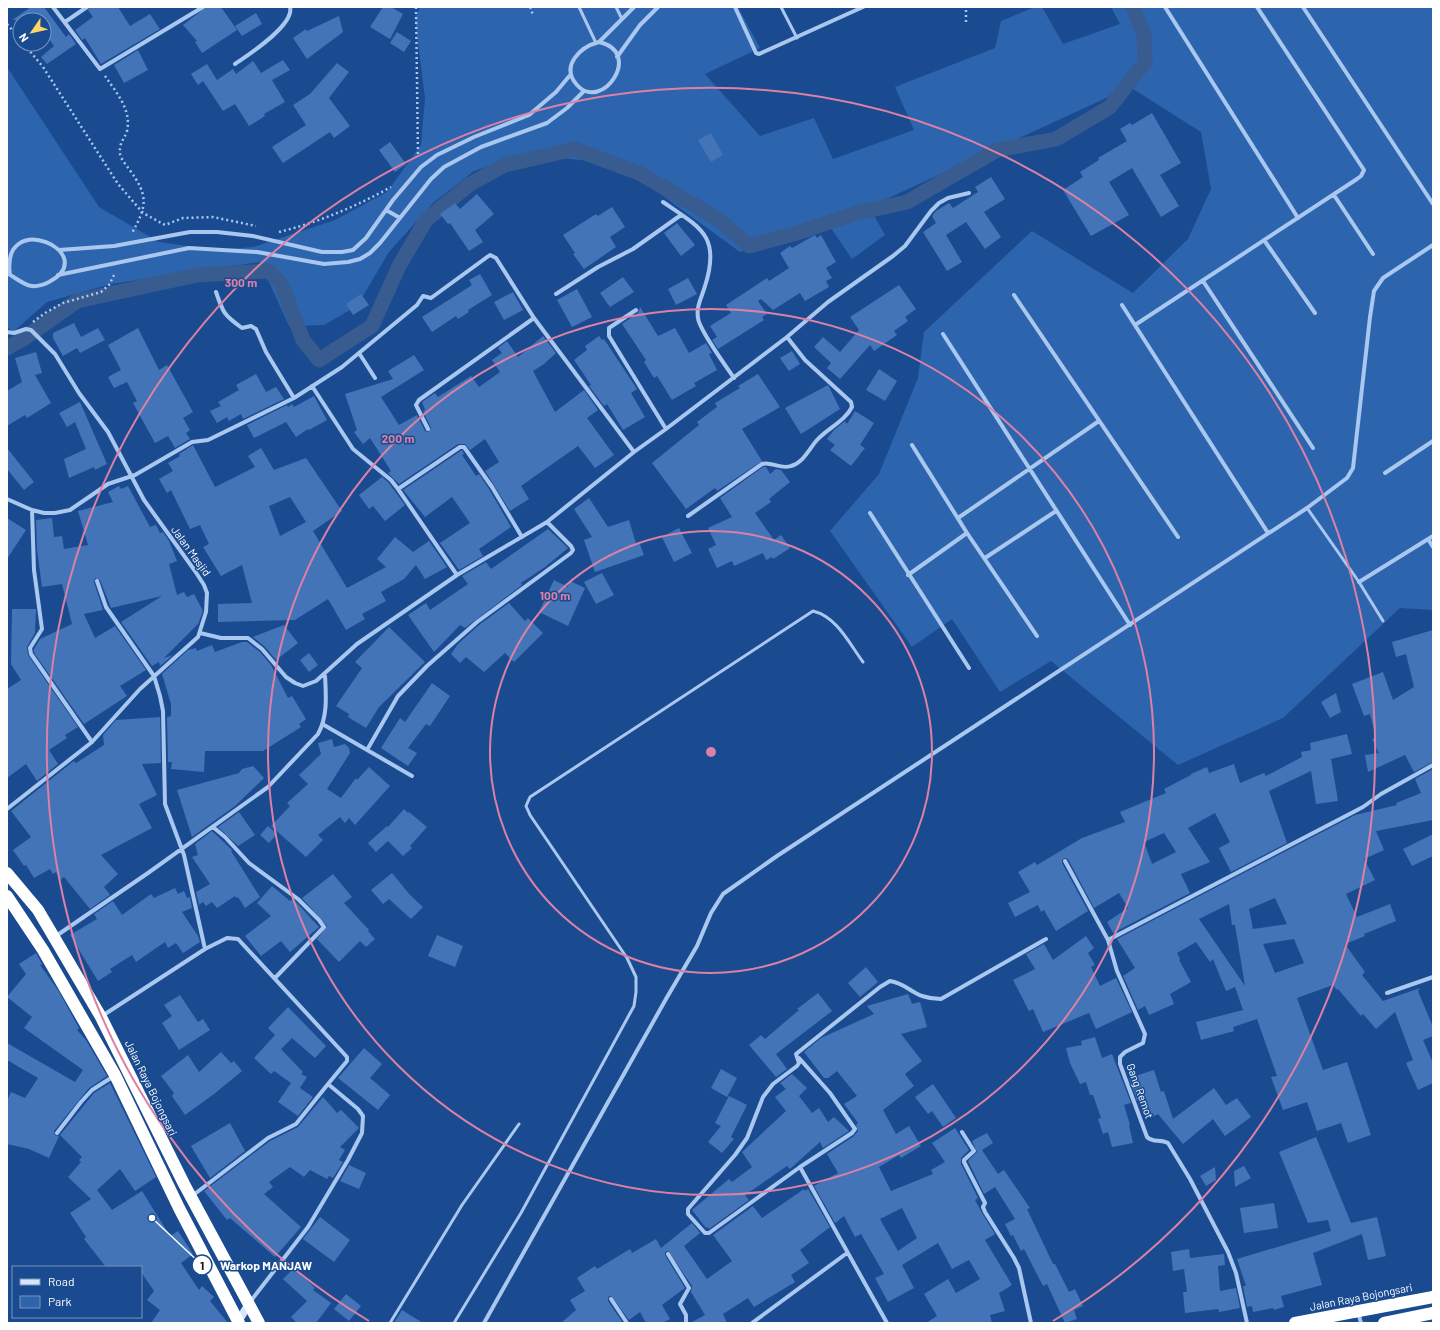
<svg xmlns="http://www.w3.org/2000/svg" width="1440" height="1330" font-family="Barlow,sans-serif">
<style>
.green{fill:#2d64ae}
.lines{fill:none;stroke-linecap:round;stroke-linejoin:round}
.canal{stroke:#385c8f;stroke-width:15}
.building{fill:#4374b8;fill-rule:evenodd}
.path{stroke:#a9c7ef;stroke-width:2.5;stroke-dasharray:2 3;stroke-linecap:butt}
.lane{stroke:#a9c7ef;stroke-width:3}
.street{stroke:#a9c7ef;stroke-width:4}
.secondary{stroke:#d6e5fa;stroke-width:8}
.highway{stroke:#fff;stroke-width:12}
.ring{fill:none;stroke:#dd80a5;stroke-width:2}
.labels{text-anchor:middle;stroke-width:3;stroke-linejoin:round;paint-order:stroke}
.street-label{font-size:11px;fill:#fff;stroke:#1a4b90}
.centre{fill:#dd80a5;stroke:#1a4b90;stroke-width:2}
.ring-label{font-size:12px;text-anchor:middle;font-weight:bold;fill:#dd80a5;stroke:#1a4b90;stroke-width:3;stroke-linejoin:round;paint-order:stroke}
.leader{fill:none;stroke:#fff;stroke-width:1.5}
.callout-dot{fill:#fff;stroke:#1a4b90;stroke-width:1.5}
.mark-label{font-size:12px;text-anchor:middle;font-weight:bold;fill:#111}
.callout-label{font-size:12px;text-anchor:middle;font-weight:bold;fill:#fff;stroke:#1a4b90;stroke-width:3;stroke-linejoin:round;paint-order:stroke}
</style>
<rect width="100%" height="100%" fill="#1a4b90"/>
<path class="green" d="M420,7H738L760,48L705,74L760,136L814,118L833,159L914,130L895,87L995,48L1001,21L1035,7H1042L1063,44L1120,24L1111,7H1433V610L1400,608L1283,718L1178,765L1051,661L1000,692L952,619L912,647L830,531L879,474L918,378L924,332L1032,231L1133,293L1188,239L1211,189L1201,132L1130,87L869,207L885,235L852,259L824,218L740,252L618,163L521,155L474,171L433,203L389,252L357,306L324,325L289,326L260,262L111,284L47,302L13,332L7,327V67L99,207L159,242L217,250L253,247L335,220L387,192L421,145L425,98L415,19Z"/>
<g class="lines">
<path class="canal" d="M7,348L23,339L77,301L197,275L269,271L281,283L303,340L319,360L372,326L399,266L426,220L470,184L505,165L574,149L639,173L718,219L749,246L797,233L857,213L907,202L997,150L1056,139L1110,107L1145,62L1144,35L1133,7"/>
</g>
<path class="building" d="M31,7H44L66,37L69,34L76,44L47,64L41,57L54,46L44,32V20H12Z
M90,7H118L130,26L150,14L160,29L101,64L85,38L82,40L75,30L93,17L88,10Z
M206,7H221L237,30L202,53L195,42L197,41L183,25Z
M383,7H391L403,14L390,39L370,27Z
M256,13L262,24L242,36L235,26Z
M339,16L343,32L307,59L293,38L306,29L307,31Z
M397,32L411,41L404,52L390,43Z
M138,50L148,70L124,83L114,65Z
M283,60L290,70L272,80L285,102L264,114L265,116L249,126L235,104L223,111L203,81L198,85L191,74L207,64L217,80L233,69L236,74L253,61L261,73Z
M337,63L349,72L329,98L350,126L334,138L330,132L283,163L272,147L306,125L293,105L310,94Z
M1152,113L1181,163L1160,175L1179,206L1161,217L1132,168L1109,182L1129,215L1091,236L1063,190L1083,177L1080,172L1099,160L1098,158L1127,141L1120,129L1130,123L1132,125Z
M711,133L723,155L711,162L698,140Z
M390,142L406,164L395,172L379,150Z
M991,177L1005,199L984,212L1001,237L985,249L966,222L946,235L962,262L947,271L923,232L936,223L932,216L936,211L949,203L953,208L978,192L975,187Z
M477,194L494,214L475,230L483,242L469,251L450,223L448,224L440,214L455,203L460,209Z
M612,207L625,227L610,237L616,247L584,269L573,254L575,253L563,235L596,214L598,216Z
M677,223L695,245L681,256L664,233Z
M815,235L817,238L821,235L836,262L826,268L832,278L826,281L829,287L805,301L800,293L773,310L761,299L758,301L767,314L762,317L764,320L718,349L712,340L717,337L710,326L731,313L726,305L767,278L769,281L789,268L780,253L790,246L792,248Z
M480,274L492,295L468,310L469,312L458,319L456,316L432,332L422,317L472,285L469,280Z
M623,277L634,292L610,307L600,293Z
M688,278L697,294L676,305L668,289Z
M899,285L916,309L905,317L908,321L894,331L897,335L874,351L870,345L840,379L827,368L831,363L814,347L823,337L840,352L859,330L850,317Z
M577,289L592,317L572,327L557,300Z
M513,292L523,310L504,320L494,302Z
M361,294L369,305L353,315L346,304Z
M640,307L658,336L675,328L689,353L706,343L712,353L709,354L717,370L694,383L696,386L672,400L657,376L654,378L644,362L646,360L622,324L638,313Z
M74,323L81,337L98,328L105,340L80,353L77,348L63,356L53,338V333Z
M138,328L159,370L167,365L193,412L183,418L190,430L186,433L190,439L175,448L168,436L155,443L133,403L137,401L127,382L114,388L108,377L121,370L108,345Z
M543,336L556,353L544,364L533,371L555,412L584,390L598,410L587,418L614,455L595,468L578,446L521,486L529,499L510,511L485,471L499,462L485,439L470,450L465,444H458L399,484L388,473L391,471L370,438L363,444L354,432L357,430L345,394L393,379L388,371L414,355L424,370L381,397L399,425L417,415L425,431L428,432L431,428L423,411L425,410L422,402L435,393L438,397L471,376L479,387L500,372L492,360L502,353L498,348L507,341L518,357Z
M599,336L602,340L604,339L637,389L631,393L645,417L623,430L607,404L604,406L589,386L591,385L574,360L587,350L585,346Z
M792,351L800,364L789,371L780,358Z
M36,352L42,373L35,375L51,403L27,418L25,415L7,426V391L22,382L15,358Z
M879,369L897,381L885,401L866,390Z
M256,374L266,392L276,387L284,399L243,419L241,414L229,421L227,417L217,423L210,411L221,406L218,402L239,390L236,385Z
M758,374L780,407L742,429L762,461L717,491L715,488L686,509L652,463L699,425L697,422L717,407L715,403L740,388L738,386Z
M828,385L840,409L801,434L785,408Z
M314,396L327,420L309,430L308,429L296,437L286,422L254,438L247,425L287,405L288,407L292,404L294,407Z
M80,402L107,464L95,470L94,467L69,478L64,459L86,449L75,422L67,427L59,413Z
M855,411L874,423L860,445L865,448L851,466L830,450L835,445L827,439L834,430L845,421L847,424Z
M193,445L215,487L255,467L248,456L261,448L274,470L306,458L342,511L313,531L347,588L386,567L377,559L395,537L413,552L429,541L447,567L425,579L416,565L404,579L381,592L386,601L362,614L365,619L346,630L328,599L295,620L218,622V604L252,603L242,565L221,576L203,547L209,544L200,525L190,529L171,490L167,493L159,479L173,471L168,463L180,456L179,454ZM290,497L306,522L280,536L269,506Z
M7,448L34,482L24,490L7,469Z
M462,450L464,454L462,455L476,476L479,474L489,489L511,527L479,549L483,556L459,570L440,543L470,523L452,497L425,517L403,490Z
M763,467H766L770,474L776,469L781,470L790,482L769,499L771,502L755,513L774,540L781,535L790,548L773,559L772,557L766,560L763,553L734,566L732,561L717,568L708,549L716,545L708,528L732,517L720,498Z
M382,477L388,482L405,505L385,521L373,506L369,509L359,495Z
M119,486L121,489L128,486L150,527L156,525L160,533L163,532L169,541L177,561L169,564L177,595L184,592L187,597L194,594L203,611L198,624L164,658L173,655L160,666L159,662L152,666L121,622L162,596L111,608L100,580L95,578L94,582L103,610L84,614L95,638L115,626L146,670L120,686L127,696L84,724L34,653V649L40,639L72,624L62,584L42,587L37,550L36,520L52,518L54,537L62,536L64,549L88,545L78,511L113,502L108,492Z
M589,498L608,527L629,520L636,544L639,542L644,555L595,572L584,540L592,537L574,509Z
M7,518L26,530L7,559Z
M679,528L692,553L674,562L662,537Z
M548,529L568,548L545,567L521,583L522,585L465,628L460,625L434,652L408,615L426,603L430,610L468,584L462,576L486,562L491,569Z
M602,573L614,595L596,604L584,582Z
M554,580L568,587L570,581L585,588L568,626L539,612Z
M509,603L525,621L528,618L543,633L514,662L505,653L484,672L466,657L460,663L451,654L458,644L479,625Z
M12,609H36L35,633L27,647L28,655L78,727L65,735L67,738L49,750L58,764L37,781L26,764L7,778V689L21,680L11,664Z
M284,625L298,643L276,660L265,647L253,637Z
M389,627L425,662L379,707L366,728L348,717L349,714L336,706L362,668L355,662Z
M1433,630V762L1414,772L1405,755L1368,772L1365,755L1379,753L1372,739L1376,738L1370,714L1364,716L1352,684L1383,672L1393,700L1414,687L1406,654L1396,657L1392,642Z
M242,642H247L260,652L271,665L288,698L292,696L306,719L299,724L301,727L263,751H205L204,772L171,769L172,762H168L167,717L171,716V704L162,674L188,650L196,648L197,651L212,645L215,652Z
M309,653L318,665L309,672L300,660Z
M432,683L450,696L430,726L426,724L408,748L417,753L408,766L381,748L400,718L405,722Z
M1336,693L1341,712L1330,718L1321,702Z
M160,717L161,763L142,764L157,795L139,804L152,828L101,855L118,874L104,887L110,895L90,909L64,877L60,880L56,872L53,874L50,869L34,878L26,865L24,866L13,850L31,837L11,811L70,764L74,761L76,763L104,745L103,735L116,720Z
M1347,734L1352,754L1331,759L1338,801L1316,804L1311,771L1269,791L1287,843L1231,872L1219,848L1230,842L1215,813L1188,828L1210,862L1181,874L1190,893L1113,933L1107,922L1128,908L1119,893L1094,908L1068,859L1065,858L1062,860V863L1088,911L1056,931L1044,910L1041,912L1038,905L1015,917L1008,903L1030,892L1018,872L1035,862L1037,865L1082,838L1125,822L1120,812L1166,793L1164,789L1191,775V774L1207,767L1209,773L1234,764L1240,783L1264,773L1266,776L1302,757L1301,752L1311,750L1310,743ZM1164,833L1176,852L1152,864L1144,842Z
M332,739L334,747L345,744L349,748L350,753L327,789L341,798L356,778L357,780L369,767L390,786L355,825L349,818L345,823L340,817L318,835L323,840L306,857L271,826L290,806L287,803L308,784L299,775L321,754L318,743Z
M253,766L264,778L235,806L192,837L177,790L239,773L242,769Z
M1433,769V820L1376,831L1384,850L1364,859L1375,880L1346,894L1357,917L1390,904L1396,921L1364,934L1365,936L1345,944L1365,972L1362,975L1383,1001L1420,988L1418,991L1433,1027V1036L1423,1040L1433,1063V1083L1418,1090L1406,1063L1413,1060L1395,1012L1376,1029L1363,1014L1361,1016L1338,989L1337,990L1333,985L1297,998L1323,1070L1347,1062L1371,1135L1348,1143L1341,1123L1317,1131L1307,1102L1283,1110L1271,1077L1277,1076L1257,1019L1233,1027L1234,1031L1201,1040L1196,1022L1243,1010L1235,987L1226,991L1213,959L1210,962L1196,942L1177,953L1180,959L1179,960L1191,982L1170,994L1174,1004L1149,1015L1145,1006L1138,1010L1123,976L1135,968L1117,939L1355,815L1397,805L1396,803L1421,793L1415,779ZM1275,898L1287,924L1253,929L1249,909ZM1229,904L1232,925H1235L1245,986L1199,919ZM1294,939L1304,963L1275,973L1263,944Z
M404,809L408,813L409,812L427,827L410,846L412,848L403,856L388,841L376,852L368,843L387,826L388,827Z
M239,812L255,835L238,846L218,827Z
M268,826L277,834L269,843L260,835Z
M212,831L232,850L231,851L260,897L245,908L238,897L236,898L235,896L217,908L212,902L206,906L203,902L199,905L196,892L210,884L192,857L198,855L195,844Z
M1433,834V856L1412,866L1403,849Z
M392,873L410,895L423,907L411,919L389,899L383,904L371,890Z
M333,874L352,897L344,903L369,930L368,931L375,939L366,947L360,941L339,962L317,939L327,926L302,898Z
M272,886L290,901L293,899L296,902L319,927L290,952L281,941L261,956L245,936L271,916L257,903Z
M175,888L178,894L184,891L187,898L190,897L192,908L182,912L198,936L200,942L183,953L176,943L168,948L165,942L136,962L132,955L110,969L112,972L98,981L70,935L97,919L94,914L113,901L122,915L151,894L154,898Z
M437,935L463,946L455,967L428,956Z
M1086,936L1094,948L1088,953L1095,965L1091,967L1100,986L1116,978L1132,1012L1096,1029L1089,1013L1043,1032L1033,1009L1029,1011L1013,980L1035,969L1026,954L1044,944L1053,960Z
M36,953L42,964L40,965L58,990L79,1028L77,1030L86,1040L107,1076L89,1088L54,1131L55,1135L59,1136L49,1158L29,1149L7,1144V1101L11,1092L25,1098L38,1078L7,1060V1043L75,1082L83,1070L24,1028L32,1017L7,997L26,974L19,964Z
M866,967L878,982L860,997L848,983Z
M818,993L832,1011L776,1054L787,1069L776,1077L749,1045L761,1035L765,1039L799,1010L797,1009Z
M908,994L912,1004L920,1002L927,1027L901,1034L922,1061L905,1074L914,1086L883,1110L896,1134L909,1126L921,1146L901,1158L899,1155L879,1167L891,1191L933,1174L931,1170L945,1162L932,1143L955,1128L969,1150L961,1158V1164L978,1198L975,1200L982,1213L995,1234L985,1240L1012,1285L999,1293L1005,1311L990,1315L992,1323H926L937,1316L924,1294L948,1279L956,1293L980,1279L969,1260L952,1269L938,1243L902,1265L914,1288L888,1302L875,1278L884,1274L861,1234L855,1237L844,1216L835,1223L814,1186L838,1173L827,1154L854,1136L858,1131L856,1125L858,1123L844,1104L857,1096L837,1071L828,1078H824L804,1052L821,1038L874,1014L867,1006ZM902,1208L917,1238L898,1251L880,1219Z
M180,995L198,1022L203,1019L210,1030L179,1050L162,1023L172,1016L164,1005Z
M288,1007L326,1046L315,1058L292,1038L281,1049L303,1072L301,1074L307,1077L300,1088L313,1097L298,1116L278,1102L291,1083L274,1071L271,1074L254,1058L275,1035L268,1028Z
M1095,1037L1102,1058L1112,1054L1131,1103L1124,1105L1130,1125H1129L1133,1143L1112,1147L1108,1132L1103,1134L1098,1119L1101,1118L1093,1095H1090L1086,1082L1080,1084L1070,1063L1066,1048L1082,1045L1081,1041Z
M364,1048L382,1064L370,1078L390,1095L378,1110L338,1078Z
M221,1052L231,1063L234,1061L242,1071L214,1094L185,1115L172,1096L174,1093L161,1076L188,1055L199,1072Z
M721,1069L737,1078L727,1097L711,1088Z
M1154,1070L1161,1092L1164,1091L1173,1119L1214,1088L1226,1105L1237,1098L1251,1117L1225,1136L1213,1119L1183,1144L1158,1114L1152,1117L1145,1098L1137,1101L1129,1078Z
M792,1074L807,1088L799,1096L812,1113L819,1108L828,1122L834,1117L849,1131L823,1148L820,1142L790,1169L787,1166L745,1195L749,1200L709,1229L707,1227L706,1228L692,1210L729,1179L732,1182L752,1167L742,1152L786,1111L775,1097L786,1089L780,1083Z
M110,1083L156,1177L135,1191L120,1169L97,1190L112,1210L142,1191L170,1236L178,1231L193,1254L181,1263L199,1290L202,1286L214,1297L210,1301L228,1323H151L160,1310L147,1300L154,1291L141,1272V1267H106L84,1239L86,1237L70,1213L91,1199L68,1177L81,1162L79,1160L82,1157L60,1135L94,1093Z
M933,1084L956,1118L943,1127L932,1111L928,1114L915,1097Z
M729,1096L747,1105L731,1137L734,1139L722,1153L708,1142L721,1126L715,1123Z
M323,1097L337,1113L341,1110L359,1128L340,1147L345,1150L339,1160L343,1162L333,1178L329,1176L327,1179L310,1170L304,1177L290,1167L269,1182L273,1187L264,1194L301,1227L275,1257L230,1218L227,1220L204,1191L270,1141L298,1127Z
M230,1123L245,1151L210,1178L191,1146Z
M987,1133L993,1143L982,1150L998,1174L1004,1170L1030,1208L1027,1209L1053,1264H1055L1069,1292L1075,1289L1083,1306L1074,1310L1077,1319L1065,1323L1047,1284L1043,1286L1024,1249L1021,1251L1013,1235L1011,1236L1005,1224L1015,1219L995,1187L984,1194L968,1161L977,1152L972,1141Z
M1316,1137L1351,1223L1377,1217L1386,1256L1368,1260L1362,1234L1313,1253L1322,1285L1281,1296L1284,1307L1274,1310L1273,1308L1253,1312L1252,1306L1247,1307L1243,1286H1246L1237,1259L1331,1231L1328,1220L1308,1223L1279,1152Z
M349,1165L366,1173L359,1189L340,1181Z
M1244,1166L1251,1178L1235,1187L1234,1171Z
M1215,1167L1216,1180L1206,1186L1200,1176Z
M804,1189L805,1191L808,1189L830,1227L800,1250L809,1263L791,1275L795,1282L754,1307L748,1298L723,1314L727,1323H690L705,1315L691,1292L692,1286L668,1251L665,1252V1255L685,1288L662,1305L670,1319L662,1323H646L640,1312L629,1320L611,1296L608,1297V1301L623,1323H561L576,1310L570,1300L585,1291L577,1278L595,1266L597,1269L630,1249L632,1253L656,1239L661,1248L692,1223L700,1233L684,1246L707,1279L732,1261L713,1235L753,1206L762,1218Z
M1274,1203L1278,1228L1244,1233L1240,1208Z
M320,1217L350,1240L334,1262L303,1239Z
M1189,1249L1190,1258L1224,1254L1225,1265L1218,1266L1220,1291L1236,1288L1240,1308L1219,1312L1218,1309L1185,1313L1183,1292H1187L1184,1269L1173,1271L1171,1252Z
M294,1268L315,1288L313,1290L331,1303L316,1323H297L291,1317L307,1301L283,1279Z
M346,1294L361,1306L349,1321L334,1309Z
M402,1310L423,1323H394Z"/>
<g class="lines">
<path class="path" d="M416,7L418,157
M530,7L533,15
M966,22V7
M7,24L20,39
M24,44L43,67L118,184L143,213L165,225L183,218L213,217L256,226
M105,76C116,92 132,110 127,131C124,140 119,142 120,154C121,159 126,165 129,169C149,196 147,206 132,233
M279,232C319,222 355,207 391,187
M33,322L45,313L63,303L101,292L109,285L115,273"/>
<path class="lane" d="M579,7L596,43
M616,7L622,19
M781,7L797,38
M1307,508L1359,582L1383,621
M390,1323L462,1205L519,1124
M454,1323L521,1213L634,1006L636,992V977L627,958L530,815L526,806L530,797L813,611C837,617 849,643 863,662"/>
<path class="street" d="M53,7L100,69L203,7
M735,7L756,53L759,54L863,7
M1165,7L1298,218
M1303,7L1433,204
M65,22L87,7
M599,42C644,52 602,113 577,85C560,66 580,47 599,42Z
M599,42L634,7
M617,57L640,25L658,7
M235,64C248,55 295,25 290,7
M1334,195L1373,254
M663,202C701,228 721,236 705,286C702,297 696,306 698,318C699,330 726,366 734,378
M386,210L400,218
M1264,240L1315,313
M59,250L114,246L190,232H217L253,236L322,252H342L353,250L366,238L393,200L421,167L437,155L474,137L529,115L556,92L571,74
M7,273C23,282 29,292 49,282C103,253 0,207 10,275
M58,275L189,248L257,252L324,264L348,262L360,259L370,253L380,243L431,179L444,167L481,147L547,123L567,108L584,91
M1203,281L1313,448
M216,292C223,313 224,315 242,328L251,326L256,329L266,352L294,398
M556,294L598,267L633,249L681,215
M1014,295L1178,537
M1122,305L1268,533
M636,310L609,328V336L666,429
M1135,325L1357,179L1361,176L1364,170L1257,7
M7,332L14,333L26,329L31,330L55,354L79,393L108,432L144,500L195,571L204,585L207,593L206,612L198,637L140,689L92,742L7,809
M943,334L1130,625
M359,353L375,378
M312,386L353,449L391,480L398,489L457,575
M428,429L416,405L419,400L534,318
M912,445L967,533L1037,636
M1385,473L1433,441
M398,489L460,447H464L492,487L522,537
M7,499L32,510L44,513H55L70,510L108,484L135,475L192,442L208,440L294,398L342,367L417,305L423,296L431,298L490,255L496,258L534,318L634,452
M32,510L34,570L42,629L30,648L31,654L92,742
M870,513L969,668
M688,516L762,464C771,461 781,470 791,466C803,463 809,449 817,440C828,428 845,421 852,407L851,402L805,360L787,337
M958,518L1099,421
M1428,539L1433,547
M985,558L1056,511
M908,575L967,533
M97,581L106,607L154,676L160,696L163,711L165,804L184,855L205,949
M1359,582L1433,536
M200,633L221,638H248L262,649L286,677L295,683L303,686L316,681L357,644L457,575L547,522L634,452L666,429L787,337L828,302L893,256L905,246L931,211L939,203L948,198L969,193
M324,725L412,776
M367,750L398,696L427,666L477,622L571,553L573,550L571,546L547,522
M213,827L225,837L249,863L298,899L319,920L324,927L275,978
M1065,861L1108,940L1117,971L1145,1034L1143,1043L1125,1052L1120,1057V1064L1147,1137C1153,1143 1160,1139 1168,1143L1190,1179L1228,1252L1236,1273L1247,1323
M56,936L148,873L268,787L318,734C328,716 326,695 325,675
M1108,940L1363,807L1381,794L1433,765
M1387,993L1433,977
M102,1016L205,949L227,938L238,939L347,1057V1061L328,1084L358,1109L363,1116L362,1133L348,1160L308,1227L250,1302
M799,1058L830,1093L855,1129L852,1133L800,1167
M962,1132L974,1151L964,1160V1162L985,1203L983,1207L985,1212L1014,1258L1019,1268L1031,1323
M57,1133L81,1102L92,1090L114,1076
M192,1196L268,1138L296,1124L328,1084
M668,1254L689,1288L680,1304L686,1315V1323
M611,1299L627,1323
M1358,1312L1361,1323
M484,1323L666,999L697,946L711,913L723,894L777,856L1307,508L1347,478L1353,468L1370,317L1374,291L1383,278L1433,245
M752,1323L847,1253
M887,1323L800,1167L709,1233H705L688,1214V1209L735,1155L747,1138L763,1097L773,1084L797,1066L799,1063L796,1054L880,987L890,981C904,983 909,991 922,996C928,998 935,999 941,999L1046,939"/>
<path class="secondary" d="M237,1323L249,1304"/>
<path class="highway" d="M7,873L38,910L101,1017L184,1184L259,1323
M7,896L43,950L115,1075L179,1208L239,1323
M1295,1323L1433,1297
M1384,1323L1433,1313"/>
</g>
<g class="ring">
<circle cx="711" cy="752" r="221"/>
<circle cx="711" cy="752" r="443"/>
<path d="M369 1321A664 664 0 1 1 1053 1321"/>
</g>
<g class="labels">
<g class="street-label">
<text transform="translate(191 551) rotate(54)" y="4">Jalan Masjid</text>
<text transform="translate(151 1088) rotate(64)" y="4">Jalan Raya Bojongsari</text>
<text transform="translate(1140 1091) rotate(70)" y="4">Gang Remot</text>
<text transform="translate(1361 1297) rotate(-11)" y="4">Jalan Raya Bojongsari</text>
</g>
</g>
<circle cx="711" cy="752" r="6" class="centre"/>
<g class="ring-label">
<text x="241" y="287">300 m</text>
<text x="398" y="443">200 m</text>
<text x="555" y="600">100 m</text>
</g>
<path class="leader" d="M152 1218L202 1265"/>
<g class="callout-dot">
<circle cx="152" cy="1218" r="4"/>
<circle cx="202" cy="1265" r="10"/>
</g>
<g class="mark-label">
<text x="202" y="1270">1</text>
</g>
<g class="callout-label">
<text x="266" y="1270">Warkop MANJAW</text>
</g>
<rect width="1440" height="1330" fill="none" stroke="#ffffff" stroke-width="16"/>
<rect x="12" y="1266" width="130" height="52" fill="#1a4b90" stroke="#7693bc"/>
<rect x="20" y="1279" width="20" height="6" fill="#d6e5fa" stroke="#7693bc"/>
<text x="48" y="1286" font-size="12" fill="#ffffff">Road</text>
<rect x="20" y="1296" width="20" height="12" fill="#2d64ae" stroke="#7693bc"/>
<text x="48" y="1306" font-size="12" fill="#ffffff">Park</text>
<g transform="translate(32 32) rotate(236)"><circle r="19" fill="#1a4b90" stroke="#7693bc"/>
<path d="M0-3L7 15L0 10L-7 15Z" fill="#ffd666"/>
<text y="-6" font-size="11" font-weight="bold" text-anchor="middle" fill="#ffffff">N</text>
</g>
</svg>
